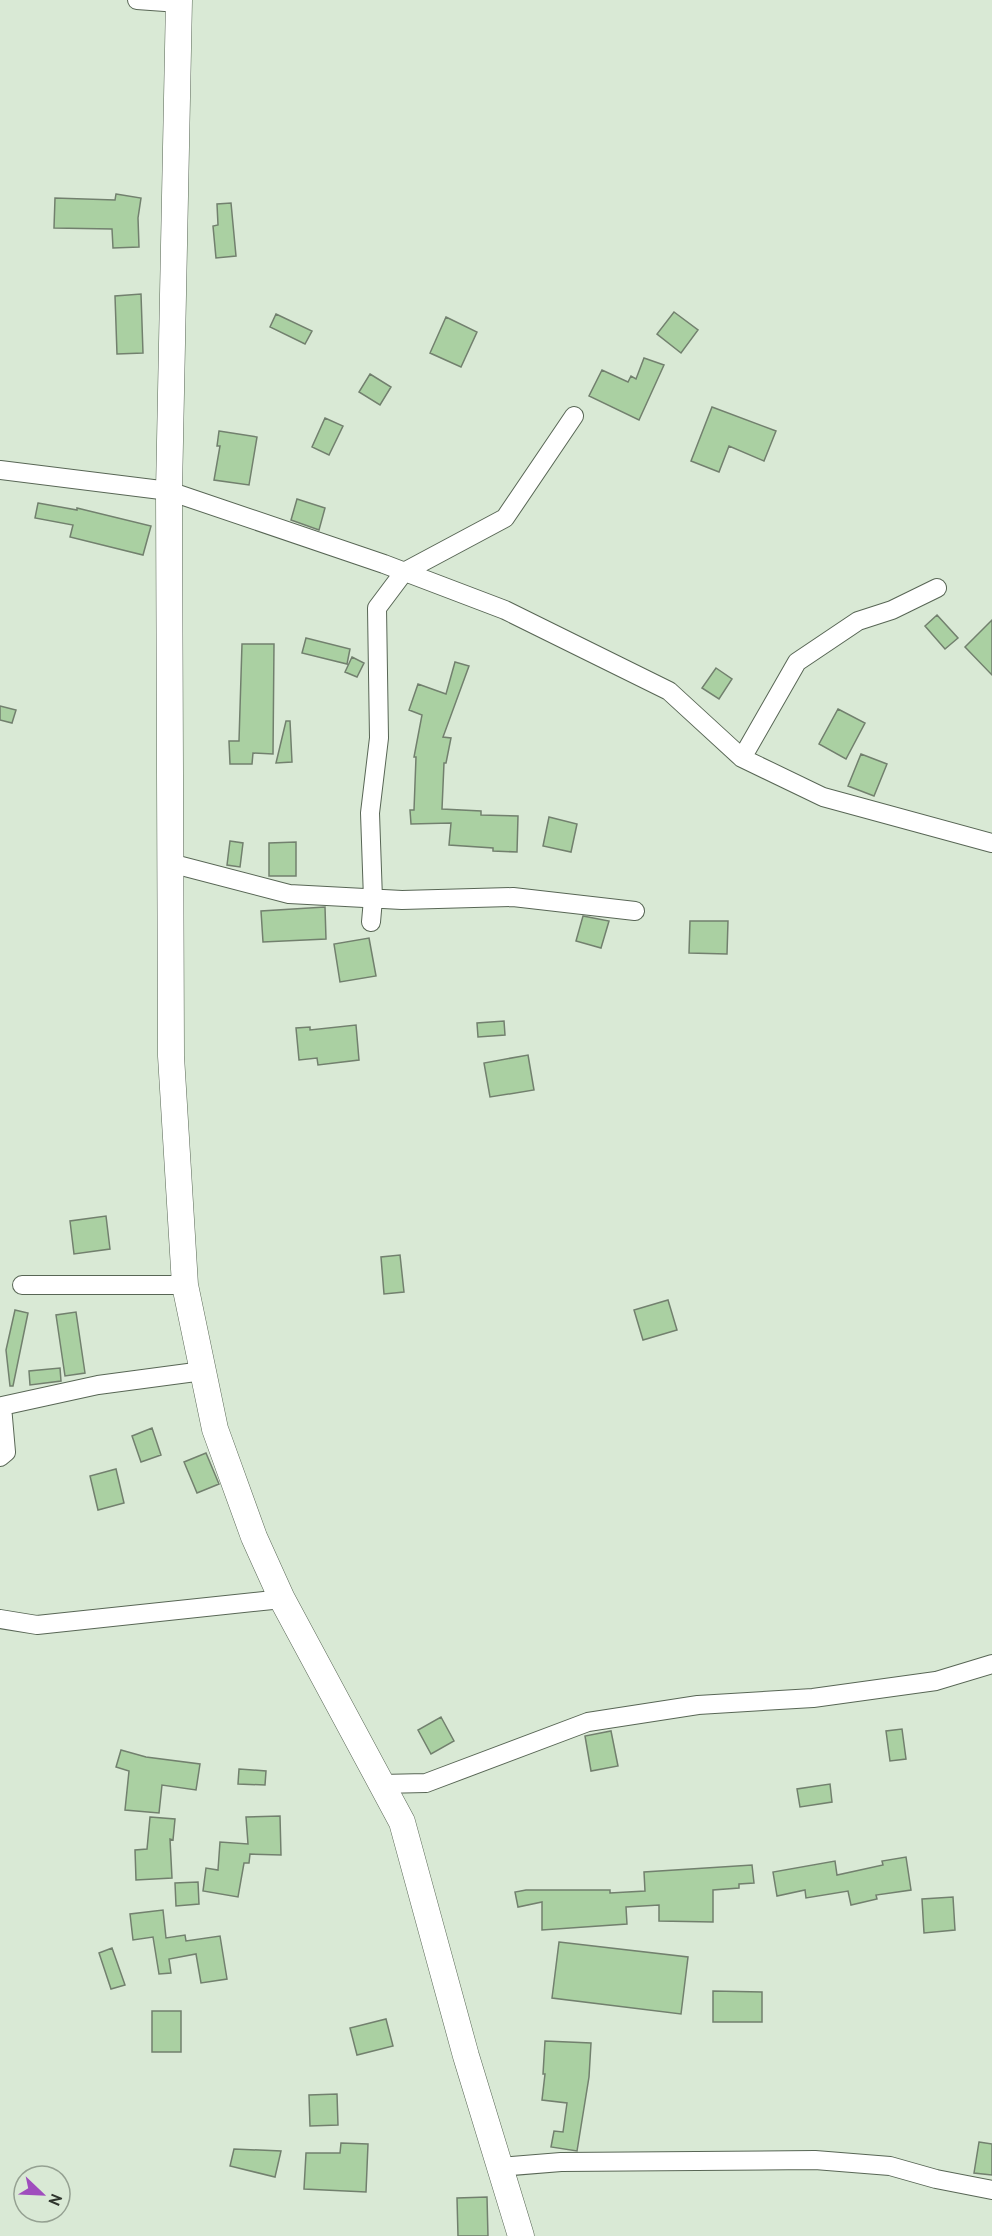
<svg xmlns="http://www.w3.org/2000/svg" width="992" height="2236" font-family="'PT Sans',sans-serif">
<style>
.building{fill:#aad0a2;stroke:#72806e;stroke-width:1.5}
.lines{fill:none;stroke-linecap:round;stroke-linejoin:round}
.street-casing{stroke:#586655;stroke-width:20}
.secondary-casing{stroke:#586655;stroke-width:27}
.street{stroke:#fff;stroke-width:18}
.secondary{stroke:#fff;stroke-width:26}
</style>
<rect width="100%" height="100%" fill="#d9e9d5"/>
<path class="building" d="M116,194L141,198L138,218L139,247L113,248L112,229L54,228L55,198L115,200Z
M231,203L236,256L216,258L213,226L218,225L217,204Z
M141,294L143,353L117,354L115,296Z
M674,312L698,330L681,353L657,334Z
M276,314L312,331L305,344L270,327Z
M446,317L477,332L461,367L430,353Z
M644,358L664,365L639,420L589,396L602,370L628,382L631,376L636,379Z
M370,374L391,387L380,405L359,392Z
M712,407L776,431L764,461L729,446L719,472L691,461Z
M325,418L343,426L329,455L312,447Z
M219,431L257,437L249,485L214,480L220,446H217Z
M297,499L325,508L319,530L291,520Z
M38,503L77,510V508L151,526L143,555L70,537L73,525L35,518Z
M937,615L958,638L945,649L925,626Z
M992,620V675L965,647Z
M306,638L350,649L347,664L302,653Z
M242,644H274L273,754L253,753L252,764H230L229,741H239Z
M352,657L364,663L357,677L345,672Z
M455,662L469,666L443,737L451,738L446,763H444L442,809L481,811V815L518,816L517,852L493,851V848L449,845L451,823L411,824L410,810H414L416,757H414L422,715L409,710L418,684L446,694Z
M716,668L732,679L719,699L702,688Z
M0,706L16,710L12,723L0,720Z
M838,709L865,723L846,759L819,744Z
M286,721H290L292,762L276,763Z
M861,754L887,764L874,796L848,786Z
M549,817L577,824L571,852L543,846Z
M230,841L243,843L240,867L227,865Z
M296,842V876H269V843Z
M325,907L326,939L263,942L261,911Z
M583,916L609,921L601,948L576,941Z
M690,921H728L727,954L689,953Z
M369,938L376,976L340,982L334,944Z
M504,1021L505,1035L478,1037L477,1023Z
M356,1025L359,1060L318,1065L317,1058L299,1060L296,1028L310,1027V1030Z
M528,1055L534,1090L490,1097L484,1063Z
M106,1216L110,1249L74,1254L70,1221Z
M400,1255L404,1292L384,1294L381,1257Z
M668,1300L677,1330L643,1340L634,1310Z
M15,1310L28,1313L13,1386H10L6,1350Z
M76,1312L85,1373L65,1376L56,1315Z
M60,1368L61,1381L30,1385L29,1371Z
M152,1428L161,1455L141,1462L132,1436Z
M206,1453L219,1484L197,1493L184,1462Z
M116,1469L124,1503L98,1510L90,1476Z
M441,1717L454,1741L431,1754L418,1730Z
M902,1729L906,1759L890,1761L886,1731Z
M611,1731L618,1766L591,1771L585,1736Z
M121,1750L146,1757L200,1764L196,1790L162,1785L159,1813L125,1810L129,1771L116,1767Z
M239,1769L266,1771L265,1785L238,1784Z
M830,1784L832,1802L800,1807L797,1789Z
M280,1816L281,1855L250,1854L249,1863H244L238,1897L203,1891L206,1868L218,1870L220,1842L248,1844L246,1817Z
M150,1817L175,1819L173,1840L170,1839L172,1878L136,1880L135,1850L147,1849Z
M906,1857L911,1890L876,1895L877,1899L851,1905L848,1891L806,1898L805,1890L777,1896L773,1872L835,1861L837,1875L883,1865L882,1861Z
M752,1865L754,1883L739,1884V1888L713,1890V1922L659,1921V1905L626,1907L627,1924L542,1930V1902L518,1907L515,1892L526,1890H610V1893L645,1891L644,1872Z
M198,1882L199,1904L176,1906L175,1883Z
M953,1897L955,1930L924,1933L922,1899Z
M163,1910L166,1938L185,1935L186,1941L220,1936L227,1979L201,1983L196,1954L169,1959L171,1973L159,1974L153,1937L133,1940L130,1914Z
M559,1942L688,1957L681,2014L552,1998Z
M112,1948L125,1985L111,1989L99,1953Z
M713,1991L762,1992V2022H713Z
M152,2011H181V2052H152Z
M386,2019L393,2046L357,2055L350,2028Z
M545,2041L591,2043L589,2077L577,2151L551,2147L554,2131L563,2132L567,2103L542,2100L545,2074H543Z
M337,2094L338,2125L310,2126L309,2095Z
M979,2142L992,2144V2175L974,2173Z
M341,2143L368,2144L366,2192L304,2189L306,2153H340Z
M234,2149L281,2151L275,2177L230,2166Z
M487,2197L488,2236H458L457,2198Z"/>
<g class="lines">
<defs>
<path id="street" d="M137,0L179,3
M0,470L169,491L384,564L505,610L669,691L742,758L823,797L992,843
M742,758L797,662L858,621L892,610L937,588
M170,863L289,894L402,900L513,897L635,911
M371,922L373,899L370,813L379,738L377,608L404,572L505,518L574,416
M22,1285H185
M0,1457L6,1452L2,1406L98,1385L203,1371
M0,1619L37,1625L282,1599
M381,1784L426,1783L588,1722L698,1705L813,1698L936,1681L992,1664
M500,2167L561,2162L815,2160L890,2166L936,2179L992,2190"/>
<path id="secondary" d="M179,0L169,491L171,1056L185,1285L215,1429L254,1537L282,1599L402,1822L466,2056L521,2236"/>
</defs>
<use href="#street" class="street-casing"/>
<use href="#secondary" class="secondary-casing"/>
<use href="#street" class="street"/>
<use href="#secondary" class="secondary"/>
</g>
<g transform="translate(42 2194) rotate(113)"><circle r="28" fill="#d9e9d5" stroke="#95a192" stroke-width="1.5"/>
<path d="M0-4.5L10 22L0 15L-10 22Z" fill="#9f4dbd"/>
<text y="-9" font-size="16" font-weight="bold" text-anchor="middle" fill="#2f352d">N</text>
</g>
</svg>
